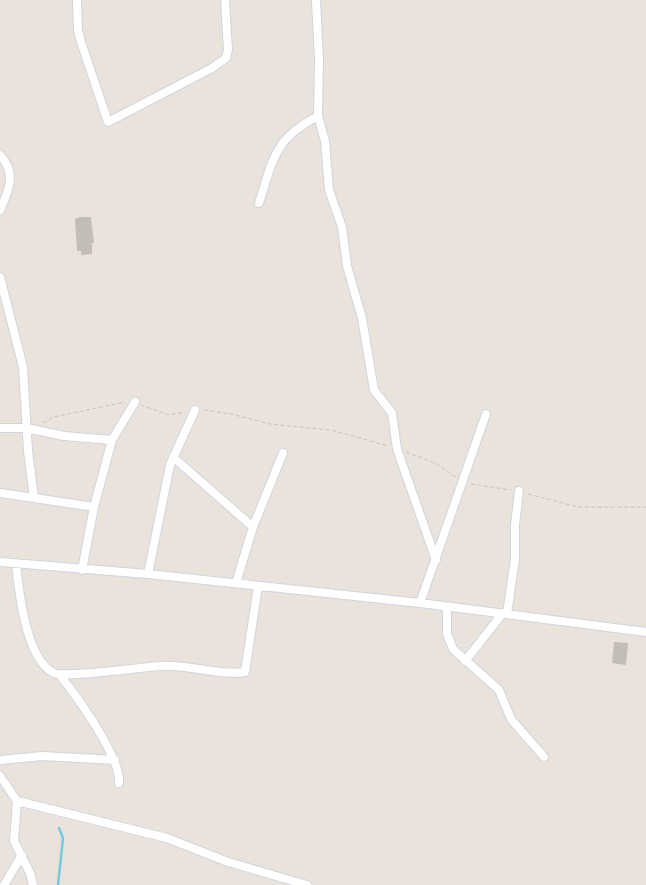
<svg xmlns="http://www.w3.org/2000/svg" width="646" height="885" font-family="'Asap Condensed',sans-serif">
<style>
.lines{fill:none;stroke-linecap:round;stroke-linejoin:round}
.stream{stroke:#75cae4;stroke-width:2.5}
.building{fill:#c2bdb6}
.minor-casing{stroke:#d0d4e0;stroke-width:10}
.path{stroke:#c3c3c3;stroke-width:1;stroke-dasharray:4 2.5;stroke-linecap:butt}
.minor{stroke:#fff;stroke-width:8}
</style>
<rect width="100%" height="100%" fill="#e9e3db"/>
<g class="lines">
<path class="stream" d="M58,885L63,838L59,828"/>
</g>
<path class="building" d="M80,217H91L94,243H92V254L81,255V251H77L75,219Z
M614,642L628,643L626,665L612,663Z"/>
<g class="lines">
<defs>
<path id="minor" d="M77,0L78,30L81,42L108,122L212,68L226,58L228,50L225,0
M318,116L325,141L329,190L342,227L347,266L362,318L374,390L392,413L397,449L436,560
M0,155C17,173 9,190 0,210
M259,203C274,158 273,140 318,116L319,61L316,0
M0,277L23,367L28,451L34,498L94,507L82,570
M0,428H27L64,436L112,440L94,507
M112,440L135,402
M173,457L253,527
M0,493L34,498
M0,562L148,574L420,603L646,632
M16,564C19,592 26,660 54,673C64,678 143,667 161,666C188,664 219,676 245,672L258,586
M148,574L170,465L195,410
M236,583L253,527L283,453
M420,603L486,414
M447,607V634L453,649L499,690L511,719L544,757
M507,614L515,559V525L519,491
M465,661L503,613
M60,675C77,697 121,757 119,783
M0,760L42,756L115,760
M0,776L17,801
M17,801L167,838L228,862L307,885
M17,801L14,841L30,873L33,885
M4,885L22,855"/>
</defs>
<use href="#minor" class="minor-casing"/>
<path class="path" d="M141,405L169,415L185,412
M204,410L231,414L270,424L331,430L388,446
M43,423L53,417L125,402
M406,452L437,464L456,477
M471,484L511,490
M528,494L578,507H646"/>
<use href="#minor" class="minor"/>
</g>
</svg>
